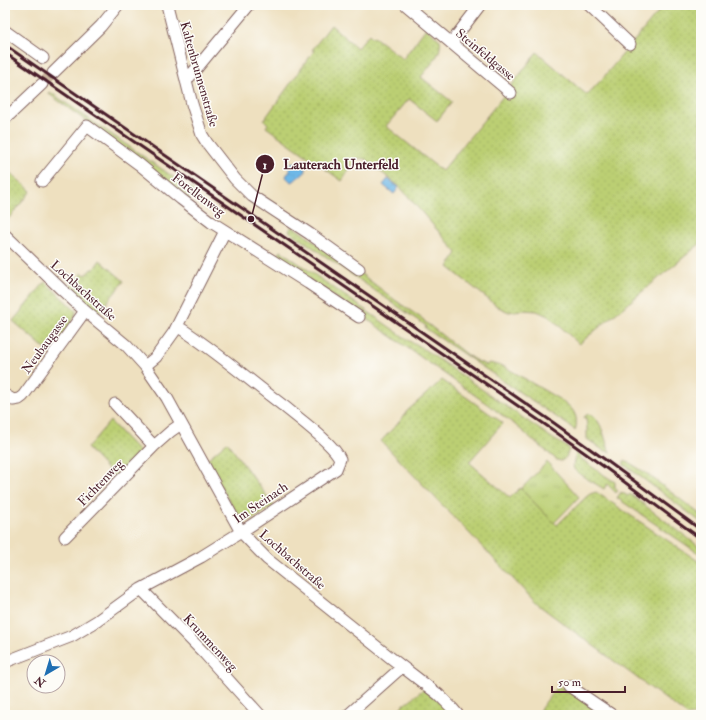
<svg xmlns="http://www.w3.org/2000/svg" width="706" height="720" font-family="'IM FELL Double Pica',serif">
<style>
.grass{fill:url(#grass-dots);stroke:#82774f}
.park{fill:url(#park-tufts);stroke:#82774f}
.water{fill:url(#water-ripples);stroke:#5c6c89}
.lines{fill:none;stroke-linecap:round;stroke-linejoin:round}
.street-tunnel{stroke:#cdb9a1;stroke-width:11;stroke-dasharray:11 5.5;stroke-linecap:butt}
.street-casing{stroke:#83635f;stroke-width:13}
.street{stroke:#fff;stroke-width:11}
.rail{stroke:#4a1f2b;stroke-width:3}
.labels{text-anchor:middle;stroke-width:3;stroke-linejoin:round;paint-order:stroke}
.street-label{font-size:13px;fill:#4a1f2b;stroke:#fdfcf7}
.leader{fill:none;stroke:#4a1f2b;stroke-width:1.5}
.callout-dot{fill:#4a1f2b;stroke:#fdfcf7;stroke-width:1.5}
.mark-label{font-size:12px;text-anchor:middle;font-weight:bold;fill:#fff}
.callout-label{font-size:14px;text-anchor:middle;font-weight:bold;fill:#4a1f2b;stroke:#fdfcf7;stroke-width:3;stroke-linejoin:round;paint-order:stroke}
</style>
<defs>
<pattern id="grass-dots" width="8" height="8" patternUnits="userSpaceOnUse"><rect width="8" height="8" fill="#bbcf73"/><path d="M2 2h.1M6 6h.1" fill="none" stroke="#a2b164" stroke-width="1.8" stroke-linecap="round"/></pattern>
<pattern id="park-tufts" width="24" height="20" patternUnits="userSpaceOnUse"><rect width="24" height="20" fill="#bbcf73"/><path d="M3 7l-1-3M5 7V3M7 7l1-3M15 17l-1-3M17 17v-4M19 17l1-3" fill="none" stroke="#a2b164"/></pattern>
<pattern id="water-ripples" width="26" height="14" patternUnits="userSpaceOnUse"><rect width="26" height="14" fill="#6eb8e7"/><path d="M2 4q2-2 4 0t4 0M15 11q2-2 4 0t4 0" fill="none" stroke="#5c95bb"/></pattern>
</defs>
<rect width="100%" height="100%" fill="#fdfcf7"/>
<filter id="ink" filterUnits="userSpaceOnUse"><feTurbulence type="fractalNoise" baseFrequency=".025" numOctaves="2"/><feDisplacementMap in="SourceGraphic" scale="8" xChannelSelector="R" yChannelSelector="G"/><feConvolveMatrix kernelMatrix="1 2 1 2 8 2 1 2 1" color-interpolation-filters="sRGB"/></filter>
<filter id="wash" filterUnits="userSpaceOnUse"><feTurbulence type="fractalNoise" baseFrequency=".012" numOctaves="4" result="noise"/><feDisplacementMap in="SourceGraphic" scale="16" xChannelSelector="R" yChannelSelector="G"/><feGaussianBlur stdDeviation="0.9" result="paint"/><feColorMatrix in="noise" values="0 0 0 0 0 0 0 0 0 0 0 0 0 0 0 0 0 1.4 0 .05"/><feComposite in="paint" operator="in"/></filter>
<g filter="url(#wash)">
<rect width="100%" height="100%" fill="#eee0bf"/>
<path class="grass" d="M664,5H701V243L579,344L550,317L537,311L523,310L509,312L498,307L448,267L457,253L400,187L365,159L357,158L342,181L266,127L268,124L264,120L314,51L312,50L331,25L357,48L369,34L372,37L373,36L403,59L426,28L440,40C443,54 429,66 421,77L452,102L437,121L409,99L386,126L442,171L505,94L537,52L587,95L602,79Z
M50,92L182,183V184L187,188L189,187L195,191L188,201L97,129L49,94Z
M8,171L31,191L5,223V175Z
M292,226L360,273L395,300L424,320V321L467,355L475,360L486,365L490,363L505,367L564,402C575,410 579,418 575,431L571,427L425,328L426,326L289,231Z
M281,251L414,344L415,343L555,440L569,448C568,454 567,458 561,461L557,460L552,456L514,424L483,401L344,303L275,259Z
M100,260L124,281L97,315L68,289L82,273L86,275L91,269L93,270Z
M45,282L76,311L75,317L50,353L13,321Z
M442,380L503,423L469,462L510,498L520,488L557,525L586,497L590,494L596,492L701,563V715H687L537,604L381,441L401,420L407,411Z
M588,414C603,418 604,440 610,452L603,450L587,439V428L586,418H584L585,416Z
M110,421L142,455L118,477L113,476L87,448Z
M227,442L274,506L251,520L245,521L240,519L205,461Z
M576,453C579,455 580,458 583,460C593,468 604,475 615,482V487L618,490L616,493L607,484L604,489C598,485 577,474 574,469C572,464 575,458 576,453Z
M624,461L630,463L646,473L701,515V522L626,466L624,465Z
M621,492L628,496L630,494L701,548V555L617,498Z
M425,688L451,712L447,715H391Z
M556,688H564L605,715H536Z"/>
<path class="park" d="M547,462L579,497L554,523L521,489Z"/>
<path class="water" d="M295,162C300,163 305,165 306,171C303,175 304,173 300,176C296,178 296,181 291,182L286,177L287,174L290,172L289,168L292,163Z
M388,179L399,187L394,194L383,185Z"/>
</g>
<g filter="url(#ink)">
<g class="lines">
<path class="street-tunnel" d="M42,84L53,73"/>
<defs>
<path id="street" d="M167,5L192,104L202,135L207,143L235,179L252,196L310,234L359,269
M406,5L511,93
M589,5L630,44
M5,31L43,58
M451,43L480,5
M53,73L101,26L118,5
M186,81L249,5
M5,119L42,84
M42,181L87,126L140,165L181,199L211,222L308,283L359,317
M5,235L61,289L85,311L126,345L145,366L167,398L241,532L267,559L391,658L426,685L439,695L452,708L458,715
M145,366L156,357L174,332L225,231
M5,395L13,400L19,399L23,396L85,311
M115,404L154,446
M65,537L154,446L171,431L181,424
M141,589L205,654L260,715
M5,662L72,636L97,621L141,589L201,557L241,532L336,469L340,459C334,444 299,419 285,407C249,380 215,350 177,326
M569,686L612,715
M348,715L402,667"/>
</defs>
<use href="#street" class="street-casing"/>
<use href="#street" class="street"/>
<path class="rail" d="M5,45L554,423L607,461L701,530
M5,53L550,428L603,466L701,539"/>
</g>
</g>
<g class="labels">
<g class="street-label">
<text transform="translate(486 54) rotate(40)" y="5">Steinfeldgasse</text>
<text transform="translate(200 74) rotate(74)" y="5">Kaltenbrunnenstraße</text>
<text transform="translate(199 194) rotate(37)" y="5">Forellenweg</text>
<text transform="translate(84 290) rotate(42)" y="5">Lochbachstraße</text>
<text transform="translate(44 344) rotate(-54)" y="5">Neubaugasse</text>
<text transform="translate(100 482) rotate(-46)" y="5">Fichtenweg</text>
<text transform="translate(260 502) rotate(-34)" y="5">Im Steinach</text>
<text transform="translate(293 559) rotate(41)" y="5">Lochbachstraße</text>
<text transform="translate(211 642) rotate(47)" y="5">Krummenweg</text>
</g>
</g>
<path class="leader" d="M251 219L265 164"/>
<g class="callout-dot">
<circle cx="251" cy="219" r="4"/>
<circle cx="265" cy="164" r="10"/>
</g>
<g class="mark-label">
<text x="265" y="169">1</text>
</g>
<g class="callout-label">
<text x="341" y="169">Lauterach Unterfeld</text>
</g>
<rect width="706" height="720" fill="none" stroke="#fdfcf7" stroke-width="20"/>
<g transform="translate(46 674) rotate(218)"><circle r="19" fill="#fdfcf7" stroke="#b5a4a5"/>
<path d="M0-3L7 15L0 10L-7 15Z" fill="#1f6fb2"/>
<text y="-6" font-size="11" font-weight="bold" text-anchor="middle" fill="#4a1f2b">N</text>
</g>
<path d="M552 686v6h73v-6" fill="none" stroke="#4a1f2b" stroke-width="2"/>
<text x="558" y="686" font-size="12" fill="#4a1f2b" stroke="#fdfcf7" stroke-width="3" paint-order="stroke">50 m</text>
</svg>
